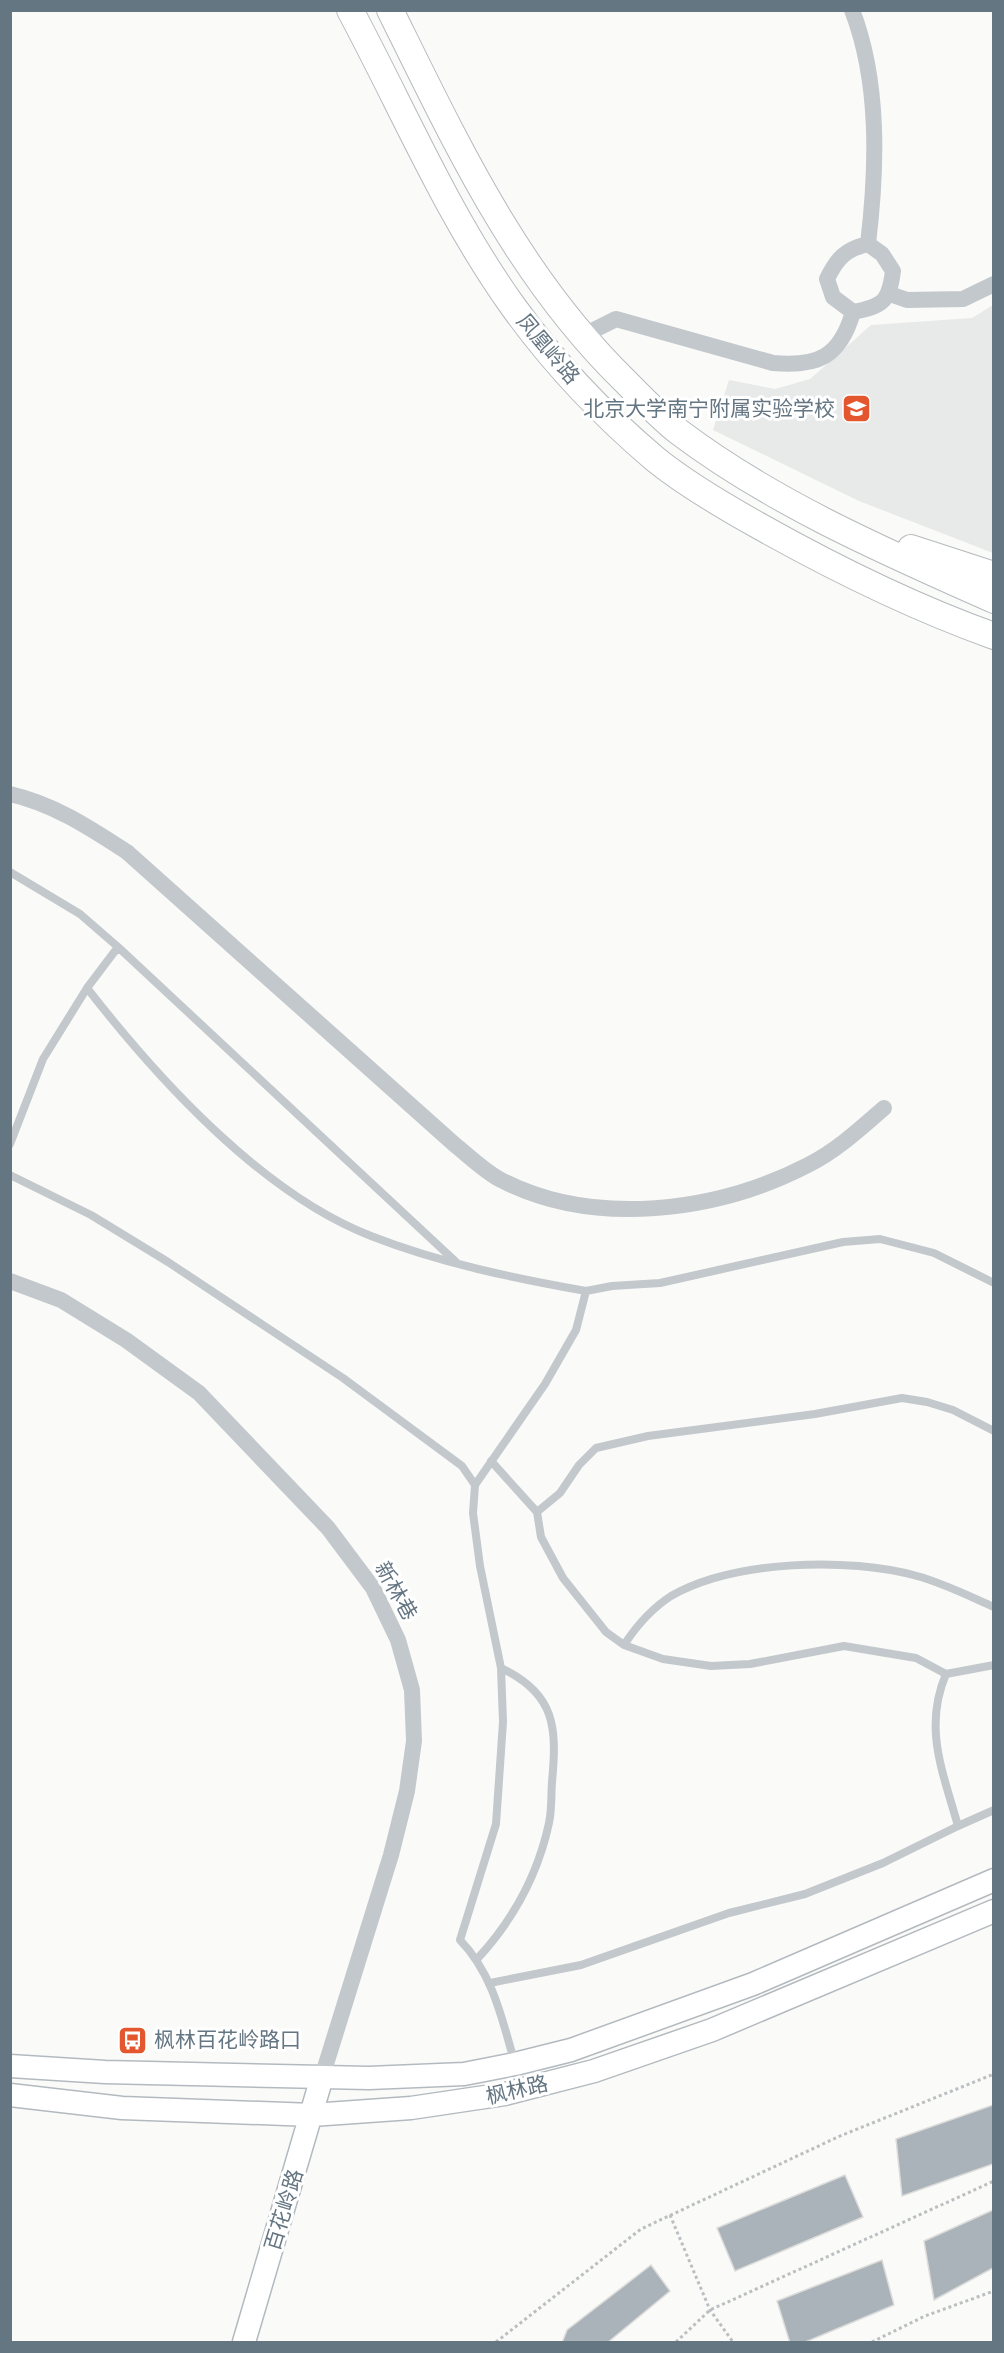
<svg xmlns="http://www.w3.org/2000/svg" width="1004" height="2353" font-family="Rubik,'Noto Sans SC',sans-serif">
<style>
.built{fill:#e8e9e9}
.building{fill:#aab3b9;stroke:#dcdcda;stroke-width:1.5}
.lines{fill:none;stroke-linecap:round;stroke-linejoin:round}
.secondary-casing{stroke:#b3babf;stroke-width:25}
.primary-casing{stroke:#b5babe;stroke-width:28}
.path{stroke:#bbbfc2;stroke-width:3;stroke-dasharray:3 3;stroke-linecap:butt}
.lane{stroke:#c3c8cc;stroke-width:8}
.street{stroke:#c3c8cc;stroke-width:16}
.secondary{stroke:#fff;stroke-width:22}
.primary{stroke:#fff;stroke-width:26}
.labels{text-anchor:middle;stroke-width:6;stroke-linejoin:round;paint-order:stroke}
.street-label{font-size:21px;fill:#657683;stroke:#fff}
.poi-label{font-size:21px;fill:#657683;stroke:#fff;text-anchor:end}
</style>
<rect width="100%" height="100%" fill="#fafaf8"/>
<path class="built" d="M993,305V553L859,501L713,430L729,380L775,389L810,379L871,325L972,318Z"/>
<path class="building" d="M993,2105V2164L902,2196L896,2139Z
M845,2175L863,2217L735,2271L717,2228Z
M993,2210V2268L934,2300L924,2241Z
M882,2260L894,2305L803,2343H790L777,2301Z
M651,2265L670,2291L607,2343H562L567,2330Z"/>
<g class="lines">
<defs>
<path id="secondary" d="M10,2066L105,2072L369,2078L464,2074L515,2064L571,2050L753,1984L994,1880
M10,2095L122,2108L312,2115L411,2108L505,2094L594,2071L712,2030L994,1911
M244,2342L322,2077"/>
<path id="primary" d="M350,10C403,109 447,214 512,305C552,361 602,414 655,459C687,485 725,507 761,527C836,569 913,607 994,636
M390,10C457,145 517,276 626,382C643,399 660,417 679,432C773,503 886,552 994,600
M911,548L994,575"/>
</defs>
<use href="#secondary" class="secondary-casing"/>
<use href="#primary" class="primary-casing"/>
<path class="path" d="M670,2215L710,2310L733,2342
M496,2342L641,2229L840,2136L994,2074
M676,2342L710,2310L994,2181
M872,2342L925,2316L994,2291"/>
<path class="lane" d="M10,872L80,914L118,947L87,988C157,1078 262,1194 371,1236C440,1263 513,1278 586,1291L576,1330L545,1384L475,1485L473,1513L480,1566L501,1668L503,1722L496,1824L460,1940C493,1974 502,2019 515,2064
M118,947L456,1262
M10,1144L43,1059L87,988
M10,1175L91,1215L168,1262L343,1378L462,1466L475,1485
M586,1291L612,1286L660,1283L843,1242L880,1239L934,1253L994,1283
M537,1512L560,1493L579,1465L596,1448L648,1436L815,1414L902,1398L927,1402L953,1410L994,1431
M624,1645C637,1625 651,1609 671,1596C734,1560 849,1557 917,1576C943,1583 969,1596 994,1607
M946,1674L994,1665
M958,1826L994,1810
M478,1958C513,1920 538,1874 549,1823C552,1809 551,1795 552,1782C557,1728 556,1694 501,1668
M490,1983L581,1965L729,1913L805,1894L883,1863L958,1826C943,1772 923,1728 946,1674L916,1658L844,1646L750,1664L711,1666L663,1659L624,1645L606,1632L563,1578L541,1537L537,1512L491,1461"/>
<path class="street" d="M852,10C880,82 877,169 868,244
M868,244L882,254L893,271C889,301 884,306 853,312L833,297L827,279C837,258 846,249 868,244Z
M890,294L907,300L963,299L994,284
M582,336L616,319L773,363C818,367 840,357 853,312
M10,794C54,804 90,828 127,852L454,1144C469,1156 484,1171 501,1180C594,1228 717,1212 808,1165C836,1151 860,1129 884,1108
M10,1281L61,1300L126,1340L199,1393L328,1528L373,1588L398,1640L412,1690L414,1741L407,1791L391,1855L322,2077"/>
<use href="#secondary" class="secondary"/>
<use href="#primary" class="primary"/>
</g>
<defs>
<symbol id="school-square" viewBox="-11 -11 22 22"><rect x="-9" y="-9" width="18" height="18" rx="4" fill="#e4572e" stroke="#fff"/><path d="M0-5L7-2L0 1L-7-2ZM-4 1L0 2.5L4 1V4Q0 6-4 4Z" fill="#fff"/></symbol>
<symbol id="bus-square" viewBox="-11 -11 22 22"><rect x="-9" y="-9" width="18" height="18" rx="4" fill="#e4572e" stroke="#fff"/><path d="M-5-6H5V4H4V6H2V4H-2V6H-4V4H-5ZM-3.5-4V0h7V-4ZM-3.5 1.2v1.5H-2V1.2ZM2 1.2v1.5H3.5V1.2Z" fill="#fff"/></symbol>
</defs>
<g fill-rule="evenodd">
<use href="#school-square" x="840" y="392" width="33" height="33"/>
<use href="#bus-square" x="116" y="2024" width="33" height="33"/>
</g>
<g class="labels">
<g class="street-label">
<text transform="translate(548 349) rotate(50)" y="7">凤凰岭路</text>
<text transform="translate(396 1591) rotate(61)" y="7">新林巷</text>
<text transform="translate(517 2090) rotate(-13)" y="7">枫林路</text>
<text transform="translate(284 2210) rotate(-73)" y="7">百花岭路</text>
</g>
<g class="poi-label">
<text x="835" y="416">北京大学南宁附属实验学校</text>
<text x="154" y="2047" text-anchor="start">枫林百花岭路口</text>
</g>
</g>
<rect width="1004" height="2353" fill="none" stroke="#657683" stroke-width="24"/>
</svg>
